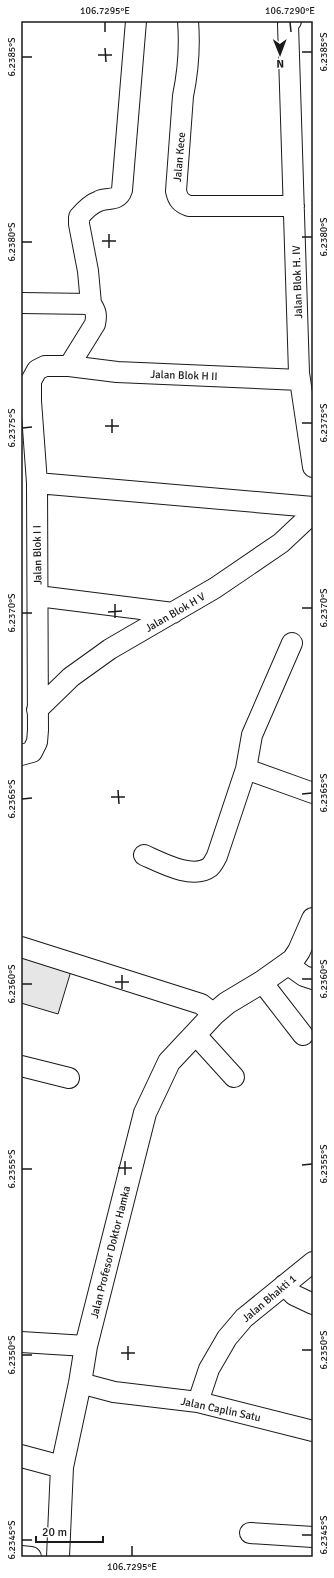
<svg xmlns="http://www.w3.org/2000/svg" width="334" height="1578" font-family="Signika,sans-serif">
<style>
.building{fill:#e6e6e6;stroke:#1a1a1a}
.lines{fill:none;stroke-linecap:round;stroke-linejoin:round}
.minor-casing{stroke:#1a1a1a;stroke-width:22}
.tertiary-casing{stroke:#1a1a1a;stroke-width:24}
.minor{stroke:#fff;stroke-width:20}
.tertiary{stroke:#fff;stroke-width:22}
.ticks{fill:none;stroke:#1a1a1a;stroke-width:1.5}
.labels{text-anchor:middle;stroke-width:3;stroke-linejoin:round;paint-order:stroke}
.street-label{font-size:11px;fill:#1a1a1a;stroke:#fff}
.neatline{fill:none;stroke:#1a1a1a;stroke-width:1.5}
.ticks-label{font-size:10px;text-anchor:middle;fill:#1a1a1a}
</style>
<rect width="100%" height="100%" fill="#fff"/>
<path class="building" d="M21,956L71,971L58,1014L21,1003Z"/>
<g class="lines">
<defs>
<path id="minor" d="M188,21C190,46 188,72 183,96L176,191C178,200 181,203 189,206H294
M291,21L288,24L299,373L313,467
M21,303L91,304C96,311 97,315 95,324L69,366
M91,304L88,271L79,224V217C84,211 91,204 99,201C108,197 118,202 122,190L136,21
M21,401H31V381L37,370L45,366H69L117,372L300,380
M37,483L313,507
M38,596L173,613
M292,643L252,735L246,769L313,793
M37,710L71,677L110,649L215,588L281,543L313,513
M21,755L32,752L37,742L38,730L37,483L31,401
M144,855C162,863 193,880 210,867C213,864 215,860 217,856L246,769
M21,947L201,1004L214,1014
M287,964L304,976L313,979
M262,982L303,1035
M195,1034L234,1077
M21,1066L69,1078
M284,1285L294,1295L313,1304
M21,1342L86,1346
M80,1383L114,1392L198,1402L313,1431
M198,1402L209,1369L227,1338L244,1318L313,1262
M250,1533L313,1537
M21,1556L31,1557"/>
<path id="tertiary" d="M21,1456L62,1467
M58,1557L62,1467L80,1383L86,1346L145,1113L169,1062L214,1014L227,1003L262,982L293,960L299,951L313,919"/>
</defs>
<use href="#minor" class="minor-casing"/>
<use href="#tertiary" class="tertiary-casing"/>
<use href="#minor" class="minor"/>
<use href="#tertiary" class="tertiary"/>
</g>
<path class="ticks" d="M105,22V32M290,22L291,32M105,48L106,62M302,52H312M98,55H112M22,57H32M109,234V248M302,237H312M102,241H116M22,242H32M112,419V433M302,423H312M105,426H119M22,428L32,427M115,604V618M302,608H312M108,612L122,611M22,613H32M118,790L119,804M302,794L312,793M111,797H125M22,799L32,798M122,975V989M302,979H312M115,982H129M22,984H32M125,1161V1175M302,1165L312,1164M118,1168H132M22,1169H32M128,1346V1360M302,1350H312M121,1353H135M22,1355H32M302,1535H312M22,1540H32M132,1546V1556"/>
<g class="labels">
<g class="street-label">
<text transform="translate(179 157) rotate(-85)" y="4">Jalan Kece</text>
<text transform="translate(297 282) rotate(-92)" y="4">Jalan Blok H. IV</text>
<text transform="translate(184 375) rotate(2)" y="4">Jalan Blok H II</text>
<text transform="translate(37 555) rotate(-91)" y="4">Jalan Blok I I</text>
<text transform="translate(175 612) rotate(-30)" y="4">Jalan Blok H V</text>
<text transform="translate(110 1252) rotate(-76)" y="4">Jalan Profesor Doktor Hamka</text>
<text transform="translate(269 1298) rotate(-40)" y="4">Jalan Bhakti 1</text>
<text transform="translate(221 1409) rotate(12)" y="4">Jalan Caplin Satu</text>
</g>
</g>
<rect width="334" height="1578" fill="none" stroke="#ffffff" stroke-width="44"/>
<g transform="translate(280 54) rotate(179)" stroke="#ffffff" stroke-width="3" paint-order="stroke">
<path d="M0-3L7 15L0 10L-7 15Z" fill="#1a1a1a"/>
<text y="-6" font-size="11" font-weight="bold" text-anchor="middle" fill="#1a1a1a">N</text>
</g>
<path d="M36 1536v6h67v-6" fill="none" stroke="#1a1a1a" stroke-width="2"/>
<text x="42" y="1536" font-size="12" fill="#1a1a1a" stroke="#ffffff" stroke-width="3" paint-order="stroke">20 m</text>
<rect x="22" y="22" width="290" height="1534" class="neatline"/>
<g class="ticks-label">
<text x="105" y="14">106.7295°E</text>
<text x="290" y="14">106.7290°E</text>
<text transform="translate(323 52) rotate(-90)" y="4">6.2385°S</text>
<text transform="translate(11 57) rotate(-90)" y="4">6.2385°S</text>
<text transform="translate(323 237) rotate(-90)" y="4">6.2380°S</text>
<text transform="translate(11 242) rotate(-90)" y="4">6.2380°S</text>
<text transform="translate(323 423) rotate(-90)" y="4">6.2375°S</text>
<text transform="translate(11 428) rotate(-90)" y="4">6.2375°S</text>
<text transform="translate(323 608) rotate(-90)" y="4">6.2370°S</text>
<text transform="translate(11 613) rotate(-90)" y="4">6.2370°S</text>
<text transform="translate(323 793) rotate(-90)" y="4">6.2365°S</text>
<text transform="translate(11 799) rotate(-90)" y="4">6.2365°S</text>
<text transform="translate(323 979) rotate(-90)" y="4">6.2360°S</text>
<text transform="translate(11 984) rotate(-90)" y="4">6.2360°S</text>
<text transform="translate(323 1164) rotate(-90)" y="4">6.2355°S</text>
<text transform="translate(11 1169) rotate(-90)" y="4">6.2355°S</text>
<text transform="translate(323 1350) rotate(-90)" y="4">6.2350°S</text>
<text transform="translate(11 1355) rotate(-90)" y="4">6.2350°S</text>
<text transform="translate(323 1535) rotate(-90)" y="4">6.2345°S</text>
<text transform="translate(11 1540) rotate(-90)" y="4">6.2345°S</text>
<text x="132" y="1570">106.7295°E</text>
</g>
</svg>
